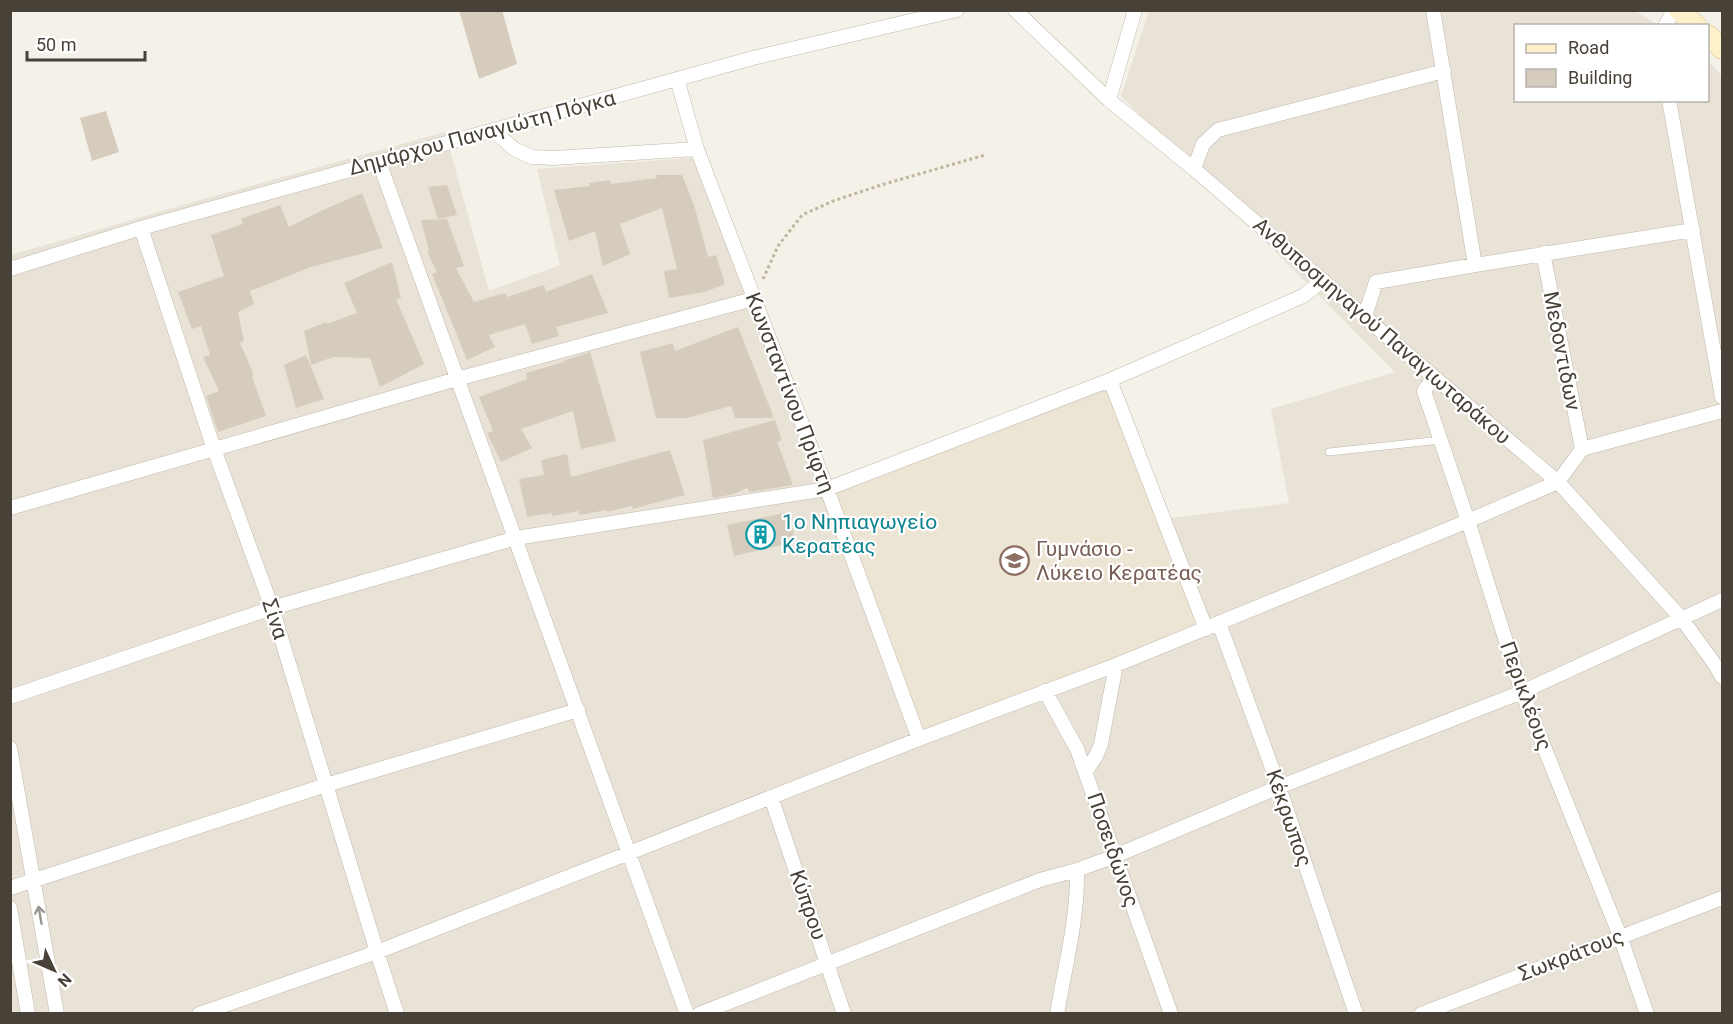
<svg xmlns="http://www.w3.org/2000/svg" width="1733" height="1024" font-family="Roboto,sans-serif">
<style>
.residential{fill:#e8e2d7}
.education{fill:#ede5d3}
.building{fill:#d6ccbe}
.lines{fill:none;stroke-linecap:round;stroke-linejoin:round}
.lane-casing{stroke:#c0b8ab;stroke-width:8}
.street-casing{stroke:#c0b8ab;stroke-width:15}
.secondary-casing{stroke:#d4c399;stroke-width:21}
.path{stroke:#c1b49d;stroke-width:3;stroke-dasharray:3 3;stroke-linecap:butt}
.lane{stroke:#fff;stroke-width:7}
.street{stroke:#fff;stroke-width:14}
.secondary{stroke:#fef0c9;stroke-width:20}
.oneway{stroke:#9a9691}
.labels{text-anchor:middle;stroke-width:4.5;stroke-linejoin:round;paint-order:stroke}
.street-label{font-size:21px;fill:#484137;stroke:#fff}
.culture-label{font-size:21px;fill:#0d838f;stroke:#fff;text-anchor:start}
.education-label{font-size:21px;fill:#785e54;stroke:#fff;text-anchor:start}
</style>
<rect width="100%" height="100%" fill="#f4f1e9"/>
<path class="residential" d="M1149,11H1635L1658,25L1516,26V100H1708V61L1722,76V1013L11,1014V255L207,198L445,132L489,291L560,265L537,169L705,157L829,484L1114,372L1171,518L1289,503L1271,409L1395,372L1121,96Z"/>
<path class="education" d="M1109,391L1203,628L922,741L827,495Z"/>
<path class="building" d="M459,10H502L517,64L479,79Z
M106,111L119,152L92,161L80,118Z
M656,175H682L694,205L708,257L716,255L725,284L705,292L669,298L664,271L677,269L662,208L620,224L630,254L603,266L595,231L569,241L554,190L590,186L589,183L610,180L611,184L657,178Z
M447,185L457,215L438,219L428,187Z
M362,193L383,248L311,267L250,291L254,304L238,312L244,341L240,343L254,375L252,376L266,416L218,432L206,396L219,391L203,357L210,355L201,326L192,329L178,292L224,276L211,235L243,224L241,219L280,205L289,227L321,211Z
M447,219L464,266L456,268L474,302L505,293L507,297L544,285L546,292L592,274L608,313L556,327L559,336L532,344L525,324L489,335L495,347L467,360L432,274L437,272L427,252L429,251L421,220Z
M392,262L401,298L396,299L424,364L380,387L370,358L333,357L311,365L304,331L326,322L327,324L357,313L344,283Z
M738,327L774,418H735L731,406L687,418H656L640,352L673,343L675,351Z
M590,352L616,441L581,449L573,411L521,429L532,448L501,462L487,433L493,431L479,397L527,379L526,373L564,362L563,361Z
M306,355L324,399L296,408L284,365Z
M775,420L782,440L777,442L793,485L750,492L747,488L734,494L713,498L703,440Z
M670,450L685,495L632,509V506L607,512V510L579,515V511L552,516V513L527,517L519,479L544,475L541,460L567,454L571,477Z
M789,512L795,542L734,556L727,525Z"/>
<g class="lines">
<defs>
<path id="lane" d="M1329,452L1441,440"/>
<path id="street" d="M1015,10L1109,100L1194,169L1434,377L1558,482L1682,619L1716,666L1722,677
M1665,26L1674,10
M677,79L697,149L827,489L919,739
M1109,100L1135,10
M1669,100L1722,397
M493,130L514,149L532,157L553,158L697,149
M379,162L687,1014
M1194,169L1203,144L1218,130L1444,71
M141,228L214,449L272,608L377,952L397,1014
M1543,253L1582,449
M1475,265L1693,230
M10,269L141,228L753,58L957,10
M1365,316L1376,282L1475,265L1433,10
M1434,377L1424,391L1468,521L1522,692L1620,936L1647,1014
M1110,380L1206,629
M1558,482L1582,449L1722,411
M10,508L457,379L753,299
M1219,623L1279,787L1356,1014
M1045,691L1077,749L1171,1014
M10,697L272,608L516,538L827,489L1110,380L1303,296L1323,280
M10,748L57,1014
M1086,771L1096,756L1101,744L1116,665
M771,797L844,1014
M10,888L326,785L578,710
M10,908L28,1014
M199,1014L377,952L919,739L1116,665L1468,521L1558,482
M699,1014L1040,880L1077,870L1115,856L1279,787L1522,692L1722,600
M1057,1014C1065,966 1078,919 1077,870
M1421,1014L1722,898"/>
<path id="secondary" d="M1679,10L1697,26
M1708,35L1722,49"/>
</defs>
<use href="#lane" class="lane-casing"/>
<use href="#street" class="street-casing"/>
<use href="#secondary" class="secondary-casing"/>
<path class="path" d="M763,279L778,246L802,215L833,201L881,185L985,155"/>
<use href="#lane" class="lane"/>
<use href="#street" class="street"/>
<use href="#secondary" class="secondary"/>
</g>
<defs><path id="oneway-shaft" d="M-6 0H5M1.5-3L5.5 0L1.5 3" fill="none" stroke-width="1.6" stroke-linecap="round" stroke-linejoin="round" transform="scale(1.5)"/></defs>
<use class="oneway" href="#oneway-shaft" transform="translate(40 915) rotate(-100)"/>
<defs>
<symbol id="building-ring" viewBox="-11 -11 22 22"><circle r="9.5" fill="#fff" stroke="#0f9aa8" stroke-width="1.5"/><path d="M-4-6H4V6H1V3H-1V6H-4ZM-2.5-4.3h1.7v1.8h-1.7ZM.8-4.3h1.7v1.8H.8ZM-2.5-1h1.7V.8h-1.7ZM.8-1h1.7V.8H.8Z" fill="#0f9aa8"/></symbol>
<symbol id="school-ring" viewBox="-11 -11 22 22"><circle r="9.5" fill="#fff" stroke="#8d6e63" stroke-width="1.5"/><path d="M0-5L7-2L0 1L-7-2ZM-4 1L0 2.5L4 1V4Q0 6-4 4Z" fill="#8d6e63"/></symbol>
</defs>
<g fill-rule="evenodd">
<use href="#building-ring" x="744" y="518" width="33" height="33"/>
<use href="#school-ring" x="998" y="544" width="33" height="33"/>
</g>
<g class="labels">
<g class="street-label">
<text transform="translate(482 133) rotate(-15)" y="7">Δημάρχου Παναγιώτη Πόγκα</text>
<text transform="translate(1382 331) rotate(41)" y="7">Ανθυποσμηναγού Παναγιωταράκου</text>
<text transform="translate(1562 351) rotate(79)" y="7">Μεδοντιδων</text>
<text transform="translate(790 393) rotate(69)" y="7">Κωνσταντίνου Πρίφτη</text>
<text transform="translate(275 619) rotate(72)" y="7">Σίνα</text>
<text transform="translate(1526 696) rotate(70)" y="7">Περικλέους</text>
<text transform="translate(1289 818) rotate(71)" y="7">Κέκρωπος</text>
<text transform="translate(1113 850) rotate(71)" y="7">Ποσειδώνος</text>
<text transform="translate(808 905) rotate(71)" y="7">Κύπρου</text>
<text transform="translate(1571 955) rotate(-21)" y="7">Σωκράτους</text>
</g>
<g class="culture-label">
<text x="782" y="529">1ο Νηπιαγωγείο<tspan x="782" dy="24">Κερατέας</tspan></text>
</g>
<g class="education-label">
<text x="1036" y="556">Γυμνάσιο -<tspan x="1036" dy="24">Λύκειο Κερατέας</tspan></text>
</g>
</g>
<rect width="1733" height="1024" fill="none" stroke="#484137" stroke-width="24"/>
<rect x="1514" y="24" width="195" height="78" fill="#ffffff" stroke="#b6b3af" stroke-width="1.5"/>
<rect x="1526" y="44" width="30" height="9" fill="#fef0c9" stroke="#b6b3af" stroke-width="1.5"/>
<text x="1568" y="54" font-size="18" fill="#484137">Road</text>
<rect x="1526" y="69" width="30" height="18" fill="#d6ccbe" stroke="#b6b3af" stroke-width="1.5"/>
<text x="1568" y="84" font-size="18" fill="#484137">Building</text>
<g transform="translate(54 970) rotate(134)" stroke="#ffffff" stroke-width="4.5" paint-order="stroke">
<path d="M0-4.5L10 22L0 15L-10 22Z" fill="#484137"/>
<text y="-9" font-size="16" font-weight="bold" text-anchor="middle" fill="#484137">N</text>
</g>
<path d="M27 51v9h118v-9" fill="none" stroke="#484137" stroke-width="3"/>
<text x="36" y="51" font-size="18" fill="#484137" stroke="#ffffff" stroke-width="4.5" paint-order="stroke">50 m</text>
</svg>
